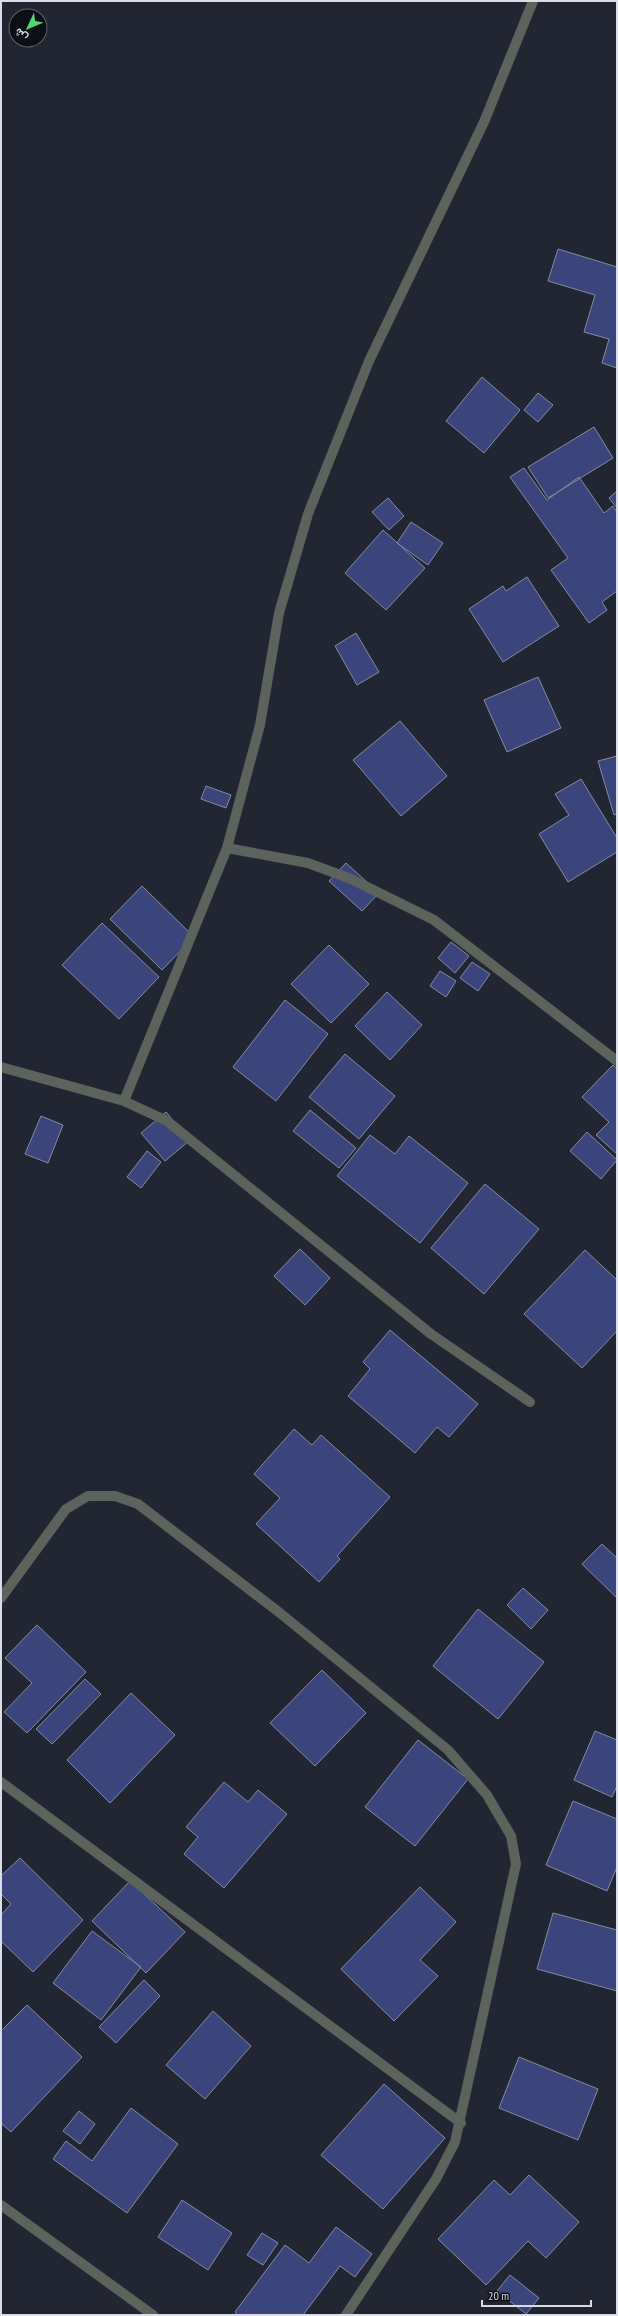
<svg xmlns="http://www.w3.org/2000/svg" width="618" height="2316" font-family="'PT Sans Narrow',Vazirmatn,sans-serif">
<style>
.building{fill:#3a467b;stroke:#868b9c}
.lines{fill:none;stroke-linecap:round;stroke-linejoin:round}
.minor{stroke:#5c625c;stroke-width:10}
</style>
<rect width="100%" height="100%" fill="#222633"/>
<path class="building" d="M558,249L617,267V368L602,363L609,339L584,332L595,295L548,281Z
M482,377L520,410L484,453L446,421Z
M538,393L553,405L538,422L524,410Z
M594,427L613,458L548,498L528,467Z
M524,468L547,500L579,477L604,513L613,506L617,512V591L602,602L607,610L589,623L551,570L568,558L510,477Z
M617,491V508L609,498Z
M388,498L404,516L389,530L372,512Z
M411,522L443,543L428,565L397,543Z
M383,530L425,568L386,610L345,573Z
M527,577L559,626L503,662L469,609L503,586L506,591Z
M356,633L379,672L357,685L335,646Z
M538,677L561,728L507,752L484,700Z
M400,721L447,776L401,816L353,760Z
M617,756V814L614,815L598,761Z
M581,779L617,838V852L568,882L539,834L569,815L555,794Z
M206,786L231,795L226,808L201,799Z
M346,863L379,893L362,911L329,881Z
M142,886L194,937L162,970L110,919Z
M102,923L159,977L119,1019L62,965Z
M451,942L469,956L455,973L438,958Z
M329,945L369,984L331,1023L291,984Z
M472,962L490,974L478,991L460,978Z
M440,971L456,981L446,997L430,986Z
M387,992L422,1025L390,1060L355,1026Z
M285,1000L328,1034L276,1101L233,1067Z
M345,1054L395,1096L359,1139L309,1097Z
M613,1065L617,1069V1154L596,1135L609,1122L582,1097Z
M310,1110L356,1148L339,1168L293,1131Z
M166,1112L190,1140L165,1161L141,1133Z
M41,1116L63,1125L48,1163L25,1154Z
M587,1132L617,1160L601,1179L570,1151Z
M370,1135L395,1154L409,1136L468,1183L420,1243L337,1176Z
M147,1151L161,1162L141,1188L127,1177Z
M485,1184L539,1229L484,1294L431,1248Z
M300,1249L330,1278L305,1305L274,1276Z
M585,1250L617,1280V1331L582,1368L524,1314Z
M390,1330L478,1404L449,1437L437,1427L415,1453L348,1396L370,1369L363,1362Z
M294,1429L312,1445L321,1435L390,1497L337,1556L340,1559L319,1582L256,1524L280,1498L254,1474Z
M602,1544L617,1558V1598L582,1564Z
M523,1588L548,1610L531,1629L507,1605Z
M478,1609L544,1662L498,1719L433,1666Z
M37,1625L86,1672L27,1733L4,1712L32,1683L5,1658Z
M322,1670L366,1713L315,1766L270,1723Z
M85,1679L101,1694L52,1744L36,1729Z
M131,1693L175,1735L110,1803L67,1760Z
M595,1731L617,1740V1786L612,1797L574,1780Z
M418,1740L468,1779L415,1846L365,1807Z
M224,1782L248,1802L258,1790L287,1814L224,1888L184,1854L198,1837L186,1827Z
M573,1801L617,1819V1867L607,1891L546,1865Z
M20,1858L83,1920L33,1972L1,1941V1915L11,1904L1,1894V1876Z
M130,1881L185,1932L146,1973L92,1921Z
M420,1887L456,1922L420,1960L438,1976L394,2021L341,1969Z
M553,1913L617,1930V1991L537,1969Z
M92,1931L141,1967L101,2020L53,1983Z
M144,1980L160,1996L116,2043L99,2027Z
M27,2005L82,2057L11,2132L1,2123V2031Z
M213,2011L251,2046L205,2099L166,2065Z
M519,2057L598,2089L578,2140L499,2108Z
M384,2084L445,2138L383,2209L321,2155Z
M131,2108L178,2144L127,2213L53,2159L66,2141L92,2161Z
M79,2111L95,2124L80,2144L63,2131Z
M529,2175L579,2222L546,2258L528,2241L486,2285L438,2239L494,2180L510,2195Z
M182,2200L232,2233L208,2270L158,2237Z
M336,2227L372,2254L355,2277L340,2266L303,2315H238L235,2312L285,2245L309,2263Z
M262,2233L278,2243L263,2265L247,2255Z
M510,2275L539,2298L526,2314L497,2291Z"/>
<g class="lines">
<path class="minor" d="M227,848L308,863L351,879L434,920L617,1061
M1,1067L124,1101L167,1121L431,1334L530,1402
M124,1101L227,848L260,725L279,613L308,514L369,361L484,122L533,1
M1,1598L66,1509L88,1496H115L138,1504L280,1613L448,1750L487,1795L511,1836L516,1864L455,2142L436,2179L346,2315
M1,1782L461,2123
M1,2205L153,2315"/>
</g>
<rect width="618" height="2316" fill="none" stroke="#dadce6" stroke-width="4"/>
<g transform="translate(28 28) rotate(226)"><circle r="19" fill="#0d0f15" stroke="#5f6169"/>
<path d="M0-3L7 15L0 10L-7 15Z" fill="#51d674"/>
<text y="-6" font-size="11" font-weight="bold" text-anchor="middle" fill="#dadce6">ش</text>
</g>
<path d="M482 2300v6h109v-6" fill="none" stroke="#dadce6" stroke-width="2"/>
<text x="488" y="2300" font-size="12" fill="#dadce6" stroke="#0d0f15" stroke-width="3" paint-order="stroke">20 m</text>
</svg>
